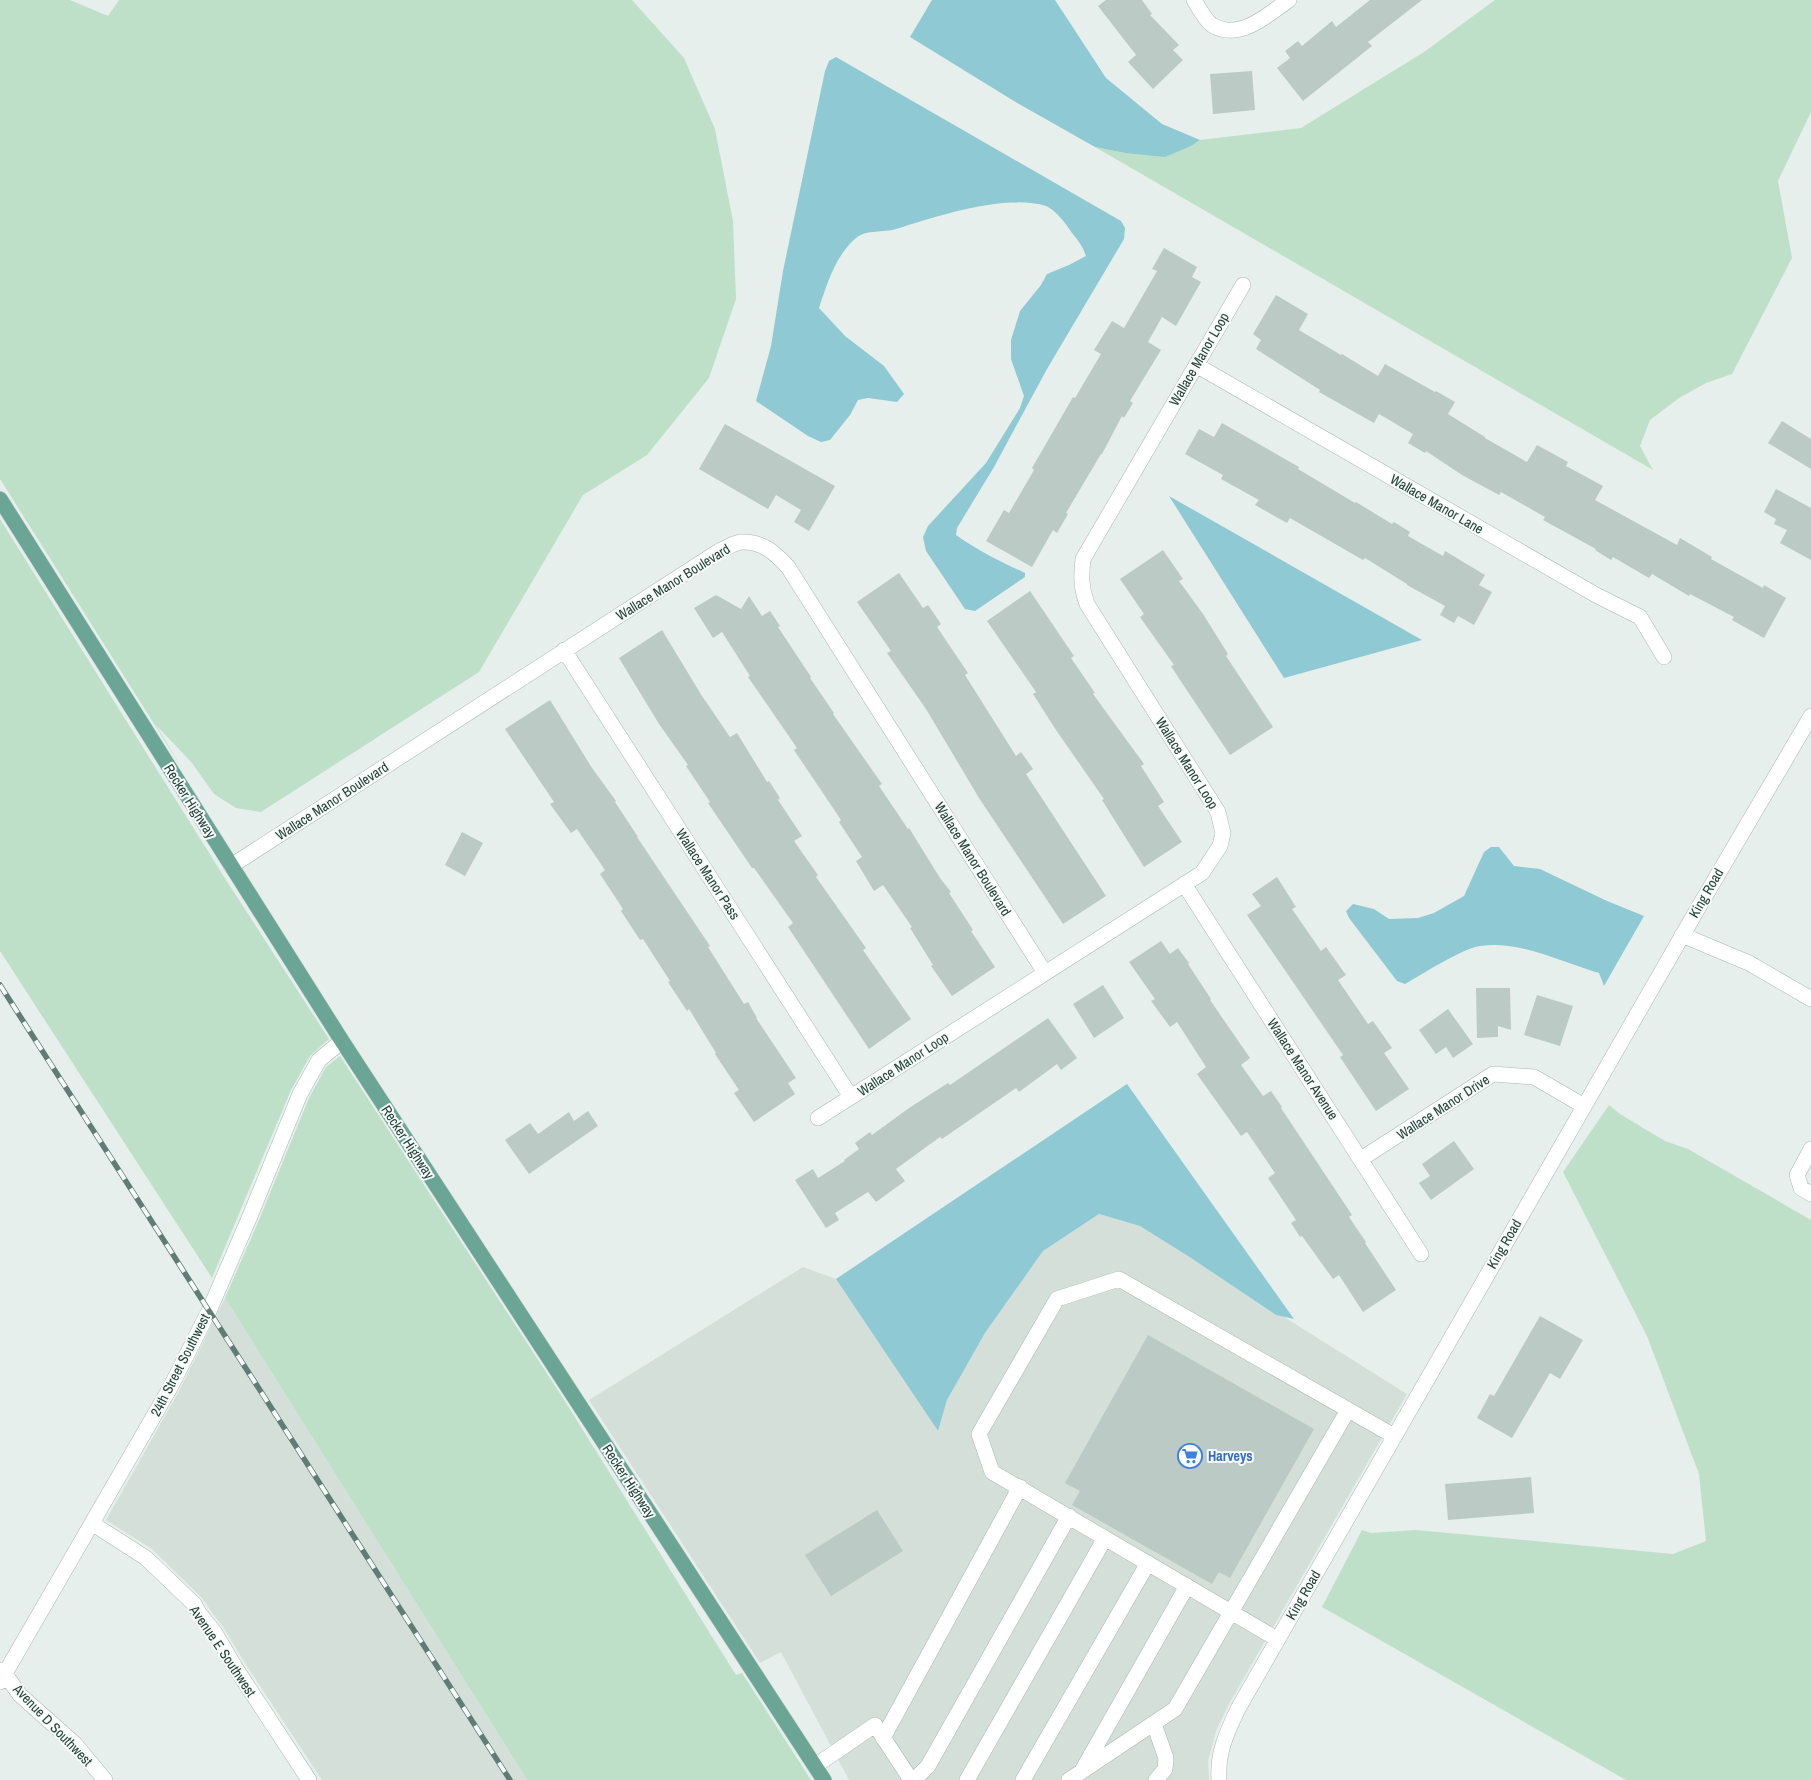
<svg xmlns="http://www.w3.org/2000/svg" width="1811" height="1780" font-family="'Archivo Narrow',sans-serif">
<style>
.built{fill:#d4dfda}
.green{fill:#bfe0c8}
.water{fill:#8ec9d4}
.building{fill:#bbcac4}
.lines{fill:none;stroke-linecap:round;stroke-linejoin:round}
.minor-casing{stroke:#a8b8b2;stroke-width:16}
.major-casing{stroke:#c2cac8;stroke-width:16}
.minor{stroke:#fff;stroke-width:15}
.major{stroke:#6aa596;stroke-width:15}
.rail-casing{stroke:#5f7d75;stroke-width:5.5}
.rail{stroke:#f7fbf9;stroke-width:4;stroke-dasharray:11;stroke-linecap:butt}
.labels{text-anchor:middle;stroke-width:4;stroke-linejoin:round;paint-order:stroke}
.street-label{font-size:14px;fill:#24423a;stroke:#f7fbf9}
.shop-label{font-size:14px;font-weight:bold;fill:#366cbe;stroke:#f7fbf9;text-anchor:start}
</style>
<rect width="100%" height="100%" fill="#e6efeb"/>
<path class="built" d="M1099,1214L1140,1226L1191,1258L1276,1315L1284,1317L1407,1394L1230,1702L1216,1731L1208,1761L1209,1780H849L781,1652L760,1663L589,1400L803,1267L836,1279L938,1431L947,1400L985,1333L1043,1251Z
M225,1298L527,1780H322L243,1660L222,1625L216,1618L202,1598L152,1549L106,1520L178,1393Z"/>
<path class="green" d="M0,0H70L108,16L119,0H632L684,58L715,129L733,221L736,299L709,378L647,455L583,495L479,672L261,812L236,808L214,794L192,763L156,725L185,773L0,479Z
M1495,0H1811V112L1778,181L1792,258L1732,374L1706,383L1679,398L1650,420L1640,446L1653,470L1095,147L1125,153L1191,146L1200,140L1301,128L1424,52Z
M0,519L226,880L329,1039L310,1056L291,1090L212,1278L0,951Z
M340,1056L561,1395L736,1675L742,1673L811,1780H527L225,1298L259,1220L309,1098L326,1067Z
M1609,1105L1620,1114L1665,1141L1688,1149L1811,1220V1780H1626L1322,1607L1362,1530L1371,1533L1416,1530L1673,1554L1706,1541L1699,1474L1647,1336L1563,1172Z"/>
<path class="water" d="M932,0H1055L1106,78L1162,124L1200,140L1191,146L1165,157L1125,153L1095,147L1019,104L910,37Z
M836,57L1121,221L1125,228L1124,239L1047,369L994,467L957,528L956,535C977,550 1001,562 1025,573V577L975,611L965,609L926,551L923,537L928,526L986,463L1020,408L1024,396L1011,359V340L1020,311L1041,285L1047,274L1069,265L1086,256C1083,247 1078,240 1072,233C1066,224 1056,210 1046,206C1006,193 935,217 896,229C883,233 867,229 856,238C835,256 827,284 819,308L845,336L884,366L904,394L897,402L868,398L858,400L850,415L830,440L821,442L808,436L756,401L771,346L783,271L825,71L829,61Z
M1169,496L1422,640L1284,678Z
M1491,847H1499L1514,866L1540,869L1607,901L1644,916L1604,986L1599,973C1561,962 1520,940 1480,946C1461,949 1423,974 1405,984L1397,981L1349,918L1346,911L1353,904L1374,909L1389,919L1418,918L1434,913L1464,896L1484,852Z
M1127,1084L1294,1319L1276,1315L1191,1258L1140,1226L1099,1214L1043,1251L985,1333L947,1400L938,1431L836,1279Z"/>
<path class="building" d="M1106,0H1142L1152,14L1150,15L1179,45L1173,50L1183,60L1153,89L1128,62L1136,55L1098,6Z
M1370,0H1422L1368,42L1372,46L1303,101L1277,68L1290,58L1285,51L1298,41L1302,46L1332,21L1336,27Z
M1252,71L1255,110L1213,114L1210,74Z
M1164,248L1197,267L1192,277L1201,282L1176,326L1162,317L1148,342L1161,350L1130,401L1133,403L1124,418L1122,416L1102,454H1101L1066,513L1068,514L1057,533L1053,530L1032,567L986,541L1004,510L1009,513L1034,470L1032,468L1073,397L1075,398L1101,354L1094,350L1112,321L1124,328L1157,271L1152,269Z
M1276,295L1308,314L1299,330L1341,355L1342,354L1378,376L1385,364L1435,392L1436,391L1455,402L1448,414L1485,437V438L1527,462L1537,445L1568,462L1566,466L1603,486L1595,500L1677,545L1680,538L1712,557L1711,559L1763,588L1764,585L1786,598L1764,638L1732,620L1734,617L1690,594L1689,596L1652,574L1649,578L1613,557L1611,560L1595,550L1596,549L1543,520L1545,517L1501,492L1499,495L1462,475L1426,451L1425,453L1408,443L1413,434L1379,414L1374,423L1319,392L1320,390L1256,349L1261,340L1253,334Z
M1782,421L1811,439V469L1768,443Z
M1222,423L1299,467L1298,469L1355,503L1356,502L1392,524L1394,522L1410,532L1408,536L1443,556L1445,551L1485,575L1479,585L1492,592L1474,625L1458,616L1454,623L1440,615L1445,606L1407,585V584L1365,558L1363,560L1290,518L1287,523L1255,505L1259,500L1221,479L1223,475L1185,454L1199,429L1214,437Z
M725,424L835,486L809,531L794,522L801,510L776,495L768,509L699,469Z
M1776,489L1811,508V560L1780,543L1787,530L1774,524L1776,519L1764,512Z
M1163,550L1183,579L1179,581L1203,614L1228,654L1226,656L1273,727L1230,755L1180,680L1171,666L1174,665L1140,617L1144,614L1120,579Z
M899,573L923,608L928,605L941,624L937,627L968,673L965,675L1016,756L1021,752L1033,769L1026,774L1106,896L1063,924L979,798L926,709L887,653L891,651L857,602Z
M1030,591L1074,656L1071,658L1095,693L1093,694L1144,764L1141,766L1164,802L1158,806L1182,842L1144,867L1102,800L1104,799L1056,730L1033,694L1036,692L987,621Z
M716,595L741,609L749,596L762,616L770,611L780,626L778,627L811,677L810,678L834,713L833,714L882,784L879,786L908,829L909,828L940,878L951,892L949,893L973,930L971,931L995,967L952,996L931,966L933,965L910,928L912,927L883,885L874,891L856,861L862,857L839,822L841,820L794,750L797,748L748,677L750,676L722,632L713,638L694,608Z
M662,630L702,696L730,737L737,733L767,782L769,781L780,798L778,800L802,836L794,841L818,875L816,877L866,948L863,950L911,1019L869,1049L788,927L793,923L754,868H752L708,803L710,802L686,766L688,765L659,724L619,658Z
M550,700L592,768L616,801L615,802L638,837H637L710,946L708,947L744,1004L748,1002L757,1018H756L796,1078L788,1083L795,1094L754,1122L734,1093L739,1090L715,1054L716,1053L689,1009L687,1011L668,982L670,981L643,939L640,940L621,911L623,909L600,874L605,870L577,829L571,833L550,804L554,802L505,729Z
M462,832L483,843L465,876L445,865Z
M1277,877L1296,907L1292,909L1321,951L1326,947L1346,975L1338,980L1368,1024L1373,1021L1392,1048L1384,1053L1409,1089L1376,1111L1340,1057L1343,1055L1247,915L1261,906L1252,894Z
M1161,941L1170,954L1178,948L1189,963L1188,964L1211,999L1210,1000L1250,1058L1241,1065L1263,1096L1271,1091L1282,1107L1281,1108L1352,1215L1349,1217L1366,1242L1365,1243L1396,1290L1363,1312L1339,1275L1333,1279L1302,1236L1300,1237L1291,1223L1296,1220L1268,1178L1275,1173L1247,1132L1241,1136L1197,1074L1206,1067L1177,1022L1170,1027L1151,1001L1155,999L1129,962Z
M1103,985L1124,1018L1094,1038L1073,1004Z
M1476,988H1510L1511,1030L1498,1026V1037L1477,1038Z
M1537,995L1573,1006L1560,1046L1524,1035Z
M1448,1009L1473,1044L1453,1058L1446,1047L1436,1054L1419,1030Z
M1048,1018L1077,1058L1061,1070L1057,1064L1019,1092L1016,1088L942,1139L940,1137L896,1169L905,1181L876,1202L868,1192L835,1213L839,1220L826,1228L795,1180L813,1169L818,1178L845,1161L844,1160L859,1149L855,1143L870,1132L872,1135L909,1108L948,1083L950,1085Z
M588,1111L598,1126L529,1174L505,1140L530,1123L538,1134L569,1112L574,1121Z
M1454,1141L1474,1169L1431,1200L1419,1183L1430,1176L1422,1164Z
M1540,1316L1583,1340L1560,1379L1550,1373L1512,1438L1477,1418L1490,1394L1494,1396Z
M1148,1335L1314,1429L1230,1578L1219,1572L1212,1584L1072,1505L1080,1491L1065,1483Z
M1531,1477L1534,1513L1448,1520L1445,1484Z
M877,1510L903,1551L831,1596L805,1555Z"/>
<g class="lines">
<defs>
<path id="minor" d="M1194,0C1199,8 1205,20 1212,25C1240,42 1268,14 1289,0
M1196,365L1596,595L1640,617L1664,657
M564,650L851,1097
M231,866L719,551C726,548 734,543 741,542C763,541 775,553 788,567L1045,973
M1184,884L1421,1254
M1682,935L1749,963L1811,999
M818,1118L1202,873L1220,846L1223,833L1218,812L1087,604C1081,588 1081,576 1083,559L1243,285
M1811,1149L1797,1175L1801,1188L1811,1194
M1361,1159L1493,1074L1534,1077L1584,1106
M93,1524L146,1558L194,1604L199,1613L215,1633L235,1667L309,1780
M1277,1639L992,1472L979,1434L1057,1299L1119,1279L1394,1436
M0,1670L5,1674L20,1695L75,1744L105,1780
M0,1682L170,1388L209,1311L250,1216L300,1094L319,1060L342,1041
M1154,1724L1166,1758L1165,1769L1156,1780
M883,1738L1020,1487
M815,1766L875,1725L911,1780
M1083,1769L1187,1586
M914,1780L928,1766L1069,1516
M967,1780L1105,1538
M1023,1780L1148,1563
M1069,1780L1175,1709L1348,1410
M1219,1780C1217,1752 1227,1732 1239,1707L1697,910L1811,716"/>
<path id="major" d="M0,499L342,1041L824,1780"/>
</defs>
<use href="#minor" class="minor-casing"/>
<use href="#major" class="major-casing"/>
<use href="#minor" class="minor"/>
<use href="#major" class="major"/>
<defs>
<path id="rail" d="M0,985L510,1780"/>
</defs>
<use href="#rail" class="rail-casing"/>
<use href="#rail" class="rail"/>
</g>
<defs>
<symbol id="supermarket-ring" viewBox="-11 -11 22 22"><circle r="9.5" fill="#f7fbf9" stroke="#3f7fe0" stroke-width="1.5"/><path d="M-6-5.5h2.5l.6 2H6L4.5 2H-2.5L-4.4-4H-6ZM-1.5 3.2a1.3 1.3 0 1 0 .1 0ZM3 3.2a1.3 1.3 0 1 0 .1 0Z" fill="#3f7fe0"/></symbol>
</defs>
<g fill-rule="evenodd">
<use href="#supermarket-ring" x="1176" y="1442" width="28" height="28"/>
</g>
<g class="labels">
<g class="street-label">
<text transform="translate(1199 359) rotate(-60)" y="5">Wallace Manor Loop</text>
<text transform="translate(1437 504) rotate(30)" y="5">Wallace Manor Lane</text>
<text transform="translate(673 582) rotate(-32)" y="5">Wallace Manor Boulevard</text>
<text transform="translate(1187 763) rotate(58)" y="5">Wallace Manor Loop</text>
<text transform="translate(190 801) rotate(58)" y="5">Recker Highway</text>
<text transform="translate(332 801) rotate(-33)" y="5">Wallace Manor Boulevard</text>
<text transform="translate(973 859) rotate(58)" y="5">Wallace Manor Boulevard</text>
<text transform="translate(708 874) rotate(57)" y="5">Wallace Manor Pass</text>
<text transform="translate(1706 893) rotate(-60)" y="5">King Road</text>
<text transform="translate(903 1064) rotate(-33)" y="5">Wallace Manor Loop</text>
<text transform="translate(1303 1069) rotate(57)" y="5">Wallace Manor Avenue</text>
<text transform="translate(1443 1107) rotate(-33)" y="5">Wallace Manor Drive</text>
<text transform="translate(408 1142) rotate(57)" y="5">Recker Highway</text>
<text transform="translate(1504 1244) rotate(-60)" y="5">King Road</text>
<text transform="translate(180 1365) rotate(-63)" y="5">24th Street Southwest</text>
<text transform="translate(629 1481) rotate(57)" y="5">Recker Highway</text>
<text transform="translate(1303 1595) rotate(-60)" y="5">King Road</text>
<text transform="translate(223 1651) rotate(56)" y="5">Avenue E Southwest</text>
<text transform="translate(53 1725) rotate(46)" y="5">Avenue D Southwest</text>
</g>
<g class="shop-label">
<text x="1208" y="1461">Harveys</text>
</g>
</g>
</svg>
